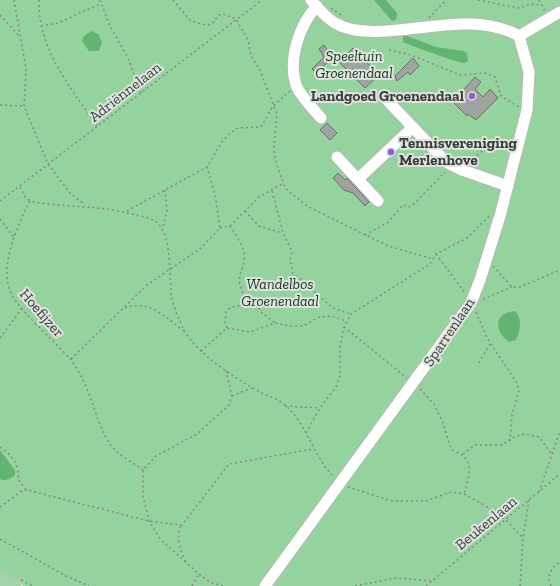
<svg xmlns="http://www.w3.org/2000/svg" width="560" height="586" font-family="'Zilla Slab',serif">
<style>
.green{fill:#95d39e}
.water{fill:#62b472}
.building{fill:#9fa4a0;stroke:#6a6e6a}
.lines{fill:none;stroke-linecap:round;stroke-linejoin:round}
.minor-casing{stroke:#b6bab6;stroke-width:13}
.major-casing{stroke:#c0c1c1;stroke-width:16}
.path{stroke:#868987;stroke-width:1.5;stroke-dasharray:2 3;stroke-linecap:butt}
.minor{stroke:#fff;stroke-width:11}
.major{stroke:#a0d4aa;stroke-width:14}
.poi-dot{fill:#8e5fd9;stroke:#dee3df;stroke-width:1.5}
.labels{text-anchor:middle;stroke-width:4;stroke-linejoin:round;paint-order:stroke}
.park-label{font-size:15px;font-style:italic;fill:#14361c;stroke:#dee3df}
.street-label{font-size:15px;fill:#3b3d3c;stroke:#dee3df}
.poi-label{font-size:15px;font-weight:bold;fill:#3b3d3c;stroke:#dee3df;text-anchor:end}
</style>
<rect width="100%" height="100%" fill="#dee3df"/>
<path class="green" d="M0,0H560V586H25L0,573Z"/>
<path class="water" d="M374,0H386L397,13L396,20L392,21Z
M91,31L98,34L102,42L99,51H89L82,41L84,36Z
M403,36H407L436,47L463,51L467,53L468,61L465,63C461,64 409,45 403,42Z
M515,311C523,319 520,331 516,340L509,342C494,331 493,313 515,311Z
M0,450L15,470V475C10,479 6,482 0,479Z"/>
<path class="building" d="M324,45L329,53L331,51L337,57L331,63L329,61L316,73L312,69L324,57L319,49Z
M353,48L379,75L365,88L339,62Z
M413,58L419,66L410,75L408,72L397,81L395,76Z
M475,77L481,82L475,89L483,97L490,89L498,98L476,120L468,114L467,116L453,102Z
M327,123L337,133L330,140L320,130Z
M338,173L345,180L347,178L369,202L365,206L353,193L344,190L333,178Z"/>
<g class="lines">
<defs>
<path id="minor" d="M311,0C318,8 326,18 335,23C374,46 450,13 499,28C506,30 513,32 519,36
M317,6C299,25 288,60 296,85C299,94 314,110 321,118
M519,36L560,12
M384,97L446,162L462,170L508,186
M337,157L378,201
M358,179L413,127
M265,586L471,303L480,280L500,216L527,110L529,72L519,36"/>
<path id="major" d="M0,580L13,586"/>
</defs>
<use href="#minor" class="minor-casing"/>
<use href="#major" class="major-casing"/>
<path class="path" d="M14,0L26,69L24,106L48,164L70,193L85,205
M39,0C38,49 70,87 97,126
M100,0L110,26L128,58L141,93
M173,0L190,20L197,23L207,25L212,24L219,15L223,14L236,19L248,40L251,56L259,68L277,114L274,148L275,159L285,188L307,206L388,246L433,259
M478,0L519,8L531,4L542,5
M539,0L545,11
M331,8L341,15
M0,15L19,36
M429,18L446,0
M41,26L58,23L100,4
M389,50L411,55L460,75L485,73L495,77L501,96L519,107
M0,105L24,106
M469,162L490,144L495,145L510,142
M20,187L25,197L30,201
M272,191L283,233L292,252L290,260L293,274L307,283L311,289L333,308L351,314
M0,201L262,0
M127,211L207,167L221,143L229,134L238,128L261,127L273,106L290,91
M245,211L259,226L282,233
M0,219L14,237
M230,226C235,234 243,244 244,254C245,276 232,274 246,299L256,302L260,311L275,323
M220,228L230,226L259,197L282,184
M162,231L167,211L165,190
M365,235L387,223L403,205L409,207L414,204L445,172
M436,254L465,293
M493,266L512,287H520L560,270
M483,299L512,287
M125,308C149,299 165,317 184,331
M476,312L487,338L517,383L519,390L512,415L510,441
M344,327L407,378
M227,328L225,322L226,312L231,307L243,305L246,299
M0,338L22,308
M201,351L227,328L250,332L275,323L291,326H303L319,317L332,316L346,321
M71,359L147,285L201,248L220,228L215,195L207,167
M479,363L490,344
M420,389L434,404L443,423L451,449C454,452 459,453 462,455C475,463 467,483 464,494
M232,396L252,388
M285,406L319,408
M306,433L320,408L336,387L340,376V348L344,327L351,314L430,264L436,254L467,238L490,215
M0,447C7,452 14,458 17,467C20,481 16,479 27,490
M463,454L475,445H502L514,437L524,434L539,437L551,453
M143,470C132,462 115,454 108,441C93,415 90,383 70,359C56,342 14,307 9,288C1,261 17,230 27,206L30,201C64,208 99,205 132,214C140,216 148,217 155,221C174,234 168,280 172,299C175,310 179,320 184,330C197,354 235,378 258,391C267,396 277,398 285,405C307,424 313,456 334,477
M348,487L392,501H426L451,492L464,494L484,505L506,520L523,538
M539,492L560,431
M0,507L23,490H27L149,521L182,525L229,464L313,449
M181,526C175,536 181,552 186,562
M0,539L66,576L89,586
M21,580L33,586
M192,586L199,574
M223,586L210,582L199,574L161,540L149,521L143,496V470L156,456L197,434L229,405L232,396L226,370
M355,586L396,578L432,581
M426,586L560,474
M520,586L523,538L529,500
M551,586C546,576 551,568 560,562"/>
<use href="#minor" class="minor"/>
<use href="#major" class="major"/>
</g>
<g class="poi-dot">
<circle cx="472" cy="96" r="4"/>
<circle cx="391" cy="152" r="4"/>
</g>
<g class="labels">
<g class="park-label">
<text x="354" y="61">Speeltuin<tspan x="354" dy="17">Groenendaal</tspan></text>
<text x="280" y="289">Wandelbos<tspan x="280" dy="17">Groenendaal</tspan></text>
</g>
<g class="street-label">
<text transform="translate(125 92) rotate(-38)" y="5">Adriënnelaan</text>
<text transform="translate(42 313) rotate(49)" y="5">Hoefijzer</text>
<text transform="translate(449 332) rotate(-56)" y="5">Sparrenlaan</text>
<text transform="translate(486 523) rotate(-40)" y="5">Beukenlaan</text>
</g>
<g class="poi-label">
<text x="464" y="101">Landgoed Groenendaal</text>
<text x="399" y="148" text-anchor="start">Tennisvereniging<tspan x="399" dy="17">Merlenhove</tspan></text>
</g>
</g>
</svg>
